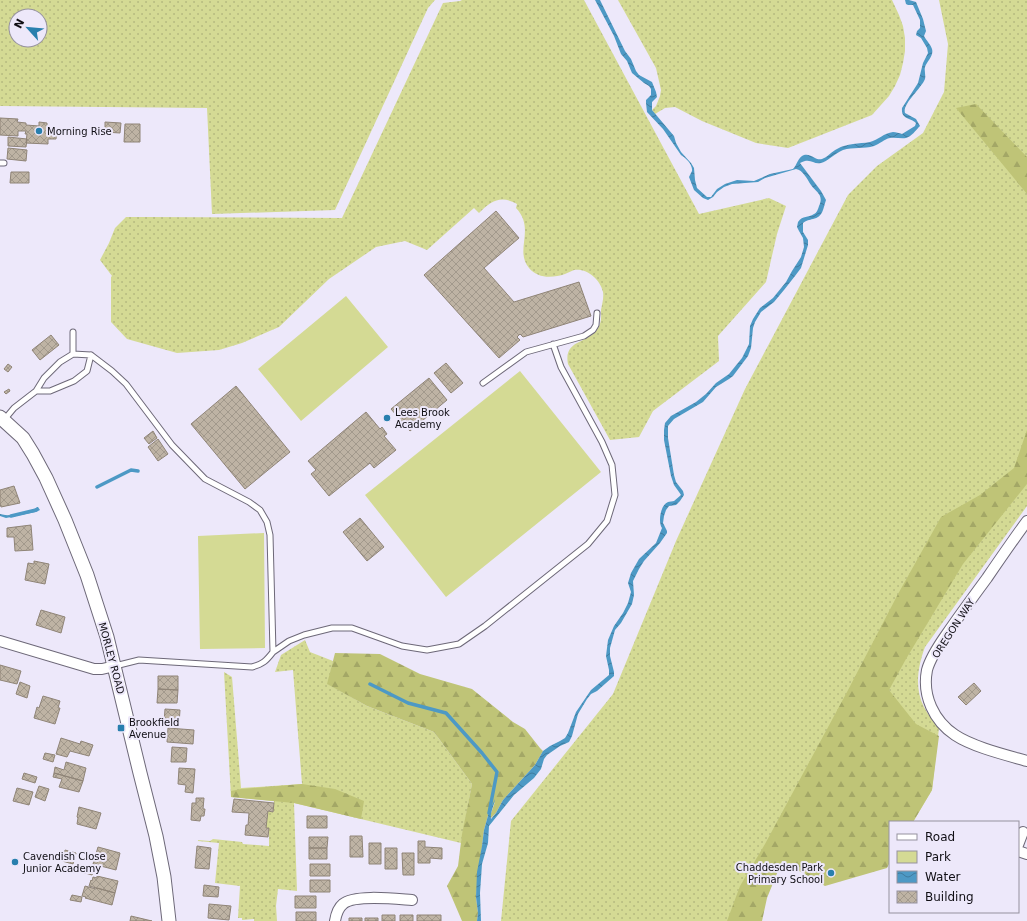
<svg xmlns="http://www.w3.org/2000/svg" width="1027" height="921" font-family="'DejaVu Sans',sans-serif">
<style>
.grass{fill:url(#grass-dots);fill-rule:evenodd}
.forest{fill:url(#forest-firs)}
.park{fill:#d4da94}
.water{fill:url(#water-waves)}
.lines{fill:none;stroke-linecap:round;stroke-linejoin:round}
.stream{stroke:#4d99c5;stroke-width:3.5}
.building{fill:url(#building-cross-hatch);stroke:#8f8477}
.service-casing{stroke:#6d6878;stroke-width:7}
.minor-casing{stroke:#6d6878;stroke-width:12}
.tertiary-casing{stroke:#6d6878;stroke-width:15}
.service{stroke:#fff;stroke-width:5}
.minor{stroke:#fff;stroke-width:10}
.tertiary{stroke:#fff;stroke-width:13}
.poi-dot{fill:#287fae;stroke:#ede8fa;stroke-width:1.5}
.labels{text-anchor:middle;stroke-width:4;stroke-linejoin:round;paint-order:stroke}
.poi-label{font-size:10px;fill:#110f15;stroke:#ede8fa;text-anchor:start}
.street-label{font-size:10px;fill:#110f15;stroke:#ede8fa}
</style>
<defs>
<pattern id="grass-dots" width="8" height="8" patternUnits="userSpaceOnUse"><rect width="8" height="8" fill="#d4da94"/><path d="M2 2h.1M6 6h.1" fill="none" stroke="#b5ba7f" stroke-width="1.8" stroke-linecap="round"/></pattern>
<pattern id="forest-firs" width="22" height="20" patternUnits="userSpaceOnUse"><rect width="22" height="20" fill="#bfc477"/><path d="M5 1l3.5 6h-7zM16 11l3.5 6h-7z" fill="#a3a766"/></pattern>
<pattern id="water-waves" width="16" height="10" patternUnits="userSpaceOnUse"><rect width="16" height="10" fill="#4d99c5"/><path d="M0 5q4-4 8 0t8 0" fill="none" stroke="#3f7b9f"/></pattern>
<pattern id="building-cross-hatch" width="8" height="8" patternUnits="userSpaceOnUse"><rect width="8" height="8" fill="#beb3a4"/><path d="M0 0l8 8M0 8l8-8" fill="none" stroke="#a2998c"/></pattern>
</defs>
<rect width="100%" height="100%" fill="#ede8fa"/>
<path class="grass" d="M0,0H435L428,8L335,210L212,214L207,108L0,106ZM16,16H40V40H16Z
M462,0H584L699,214L769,198L786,206L777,234L766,282L718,336L719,361L653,411L639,437L610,440L568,364C563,339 589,344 598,328C602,322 601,316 601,310C602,304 604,298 603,292C600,279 587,268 574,270C571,271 568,273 565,274C553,278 538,279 529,268C514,250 536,229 516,208L517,204C501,195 492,200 479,213L474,208L427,250L405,241L376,247L329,279L279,327L242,343L219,350L177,353L127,339L111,322V277L112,276L100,260L109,243L115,228L126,217H147L342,218L443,3L460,1Z
M618,0H892L899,15L903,26L905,38V51L903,63L900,75L895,86L889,96L872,115L788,148L756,143L702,121L675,107L665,108L655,114L652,110L656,106L660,96L661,90L656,68Z
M939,0H1027V506L925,647C918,666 914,688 924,707C928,715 934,721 939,728L932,790L913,822H890L803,814L752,921H501L511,821L613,694L676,541L745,389L848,195L877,166L923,133L944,92L948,44Z
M305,640L310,652L333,661L328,684L367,706L434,732L472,784L461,843L294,803L297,891L278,889L276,906L277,921H254V919L242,920V918H238L240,886L215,883L219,843L198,841V840L210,841L213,839L242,842L243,844L269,846V828H266L268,811L273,812L274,801L231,797L224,672L232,677L241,788L302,784L293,670L275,672L281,655Z"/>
<path class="forest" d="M976,104L1027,157V194L956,108Z
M1027,430V484L963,564L906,659L889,690L916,724L939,736L932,790L913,822H890V862L887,868L825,886L782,861L767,898L762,921H727L740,886L765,844L847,692L898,594L941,517L980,495L1014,468Z
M335,653L380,654L420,674L472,689L513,722L525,729L540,748L543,751L535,765L503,800L496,813L490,819L491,813L495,802L489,812L484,830L476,897L478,913L477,921H462L447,886L458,866L462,834L472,784L434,732L367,706L327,684Z
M302,784L335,789L364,801L361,819L294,803L231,797V791L241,789Z"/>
<path class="park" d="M346,296L388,347L301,421L258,369Z
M520,371L601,472L446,597L365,495Z
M264,533L265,648L200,649L198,536Z"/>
<path class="water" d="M595,0H600L625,51L631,59L636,71L639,75L652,82L656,92L657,97L652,102V110L674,136L676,143L681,152L691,163L694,168L695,180L697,188L707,197H711L717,189L725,184L737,180L754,181L770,174L793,169C797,165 798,157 804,155C811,153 816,161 822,159C828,157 832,151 837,149C847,143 859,144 870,142C878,140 884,133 893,132C896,132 899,133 902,134L915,126L916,123C910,117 901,120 902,108L918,83L923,63L928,53L927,48L921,38L916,35L917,31L920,28V20L913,5H908L906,4L905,0H909L916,2L923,19L926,31L924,36C926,40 931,45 932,49C934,56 927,61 925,67C924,71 926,75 925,79C921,89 902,104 905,113L916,119L920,126C916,130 911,137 906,138C901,139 895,137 890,138C884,139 880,144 874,146C864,149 853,147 843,150C835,153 827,162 821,163C813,165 811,157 800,163L821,191L826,200C823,209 823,217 813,219C809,220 807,220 803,223V232L808,240V245L801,268L795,276L784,290L774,302L761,312L755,322L753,328L751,348L748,356L733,376L729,379L716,387L703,402L674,419L668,426V438L674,475L676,482L683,491L684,495L680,501L676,505L669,506L666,510L664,516L663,523L667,531V533L660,543L644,561L639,569L633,581L634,595L632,604L621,623L615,630L610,648V656L614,672V676L597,691L591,694L587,699L578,714L572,736L569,742L560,746L547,755L544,759L541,769L534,778L514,795L489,826L488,843L482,864L480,893L481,921H477L478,913L476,897L477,872L482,846L484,830L489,812L495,799C494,806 490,812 491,819L496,813L503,800L535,765L543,751L550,746L560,741L565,738L568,733L576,712L591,690L609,675V670L606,656L608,640L614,626L623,613L628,603L631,592L628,583L631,573L639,559L656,543L662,528C658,523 660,505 668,502C669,502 673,501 674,501L681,495L679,492L674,485L671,476L664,440V430L665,423L671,416L696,402L706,394L716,383L729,374L742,358L749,344L750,326L753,319L760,308L773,298L786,282L792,271L801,257L804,247L803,238L799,231L797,227L798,222C803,215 808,218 814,214C817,213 818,209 819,206C824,195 817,193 811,185C807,179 803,170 796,169L765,178L758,182L732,184L724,187L717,192L713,197L708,200L703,198L694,190L689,177C690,175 691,173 692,171C693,165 686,158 681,155L663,129L647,112L646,103V100L651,95V89L649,86L644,83L632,73L627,61L621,54L614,36Z
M37,507H38L40,510L36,512L6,518L0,516V514C11,517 29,515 37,507Z"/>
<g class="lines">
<path class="stream" d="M97,487L131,470L138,471
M11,516L36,510
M370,684L408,703L446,713L482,753L497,772L489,813"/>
</g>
<path class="building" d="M0,118L18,119L17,122L26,123V125L39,126V122L47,123V127H49V129L57,130L56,139H48V144L26,143L27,134H25L26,131H18V136L0,135Z
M105,122L121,123L120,133L105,132Z
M125,124H140V142H124Z
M8,137L27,139L26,147L8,146Z
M8,148L27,150L26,161L7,159Z
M11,172H29V183H10Z
M496,211L519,238L484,268L514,302L579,282L591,316L523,337L520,334L517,337L520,340L499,358L424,275Z
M51,335L59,345L40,360L32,350Z
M446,363L463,383L451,393L434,373Z
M8,364L12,367L8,372L4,369Z
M429,378L447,400L410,431L391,409Z
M236,386L290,452L245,489L191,424Z
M9,389L10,391L6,394L4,392Z
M366,412L380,429L382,427L387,434L384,436L396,450L374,468L370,463L329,496L311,474L316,470L308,461Z
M153,431L157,438L149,444L144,438Z
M158,439L168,454L158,461L148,447Z
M14,486L20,503L1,507L0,504V490Z
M360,518L384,547L367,561L343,532Z
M31,525L33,550L15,551L14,537H7V528Z
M34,561L49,564L45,584L25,580L28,563L34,564Z
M41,610L65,617L61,633L36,625Z
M0,665L21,671L17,684L0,680Z
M158,676H178V690L158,689Z
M20,682L30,686L27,698L16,694Z
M974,683L981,691L966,705L958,697Z
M158,689L178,690L177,703H157Z
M43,696L60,701L58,708H60L55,724L34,718L37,707L39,708Z
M165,709L180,710L179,724L164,723Z
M168,728L194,730L193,744L167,742Z
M61,738L80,744L81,741L93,745L89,756L70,751L67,757L56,754Z
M172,747L187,748L186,762H171Z
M45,753L55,755L53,762L43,759Z
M66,762L86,768L83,781L54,773L55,767L64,770Z
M179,768L195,769L193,793L185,792L186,785L178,784Z
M24,773L37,777L35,783L22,779Z
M54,773L83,781L79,792L59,787L62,779L53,777Z
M39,786L49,789L45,801L35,797Z
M17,788L33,792L29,805L13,801Z
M196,798H204L203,809H205L204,816H201L200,821L191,820L192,803H196Z
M234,799L274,803L273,812L268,811L266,828H269L268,837L245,835L246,825H248L249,813L232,812Z
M79,807L101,813L96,829L77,824L78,818L77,817Z
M307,816H327V828H307Z
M350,836H362L363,857H350Z
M309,837H328L327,848H309Z
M418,841H425V847L442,848V859L430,858V863H418Z
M369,843H381V864H369Z
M197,846L211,848L209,869L195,868Z
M98,847L120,853L116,870L93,864Z
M309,848H327V859H309Z
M385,848H397V869H385Z
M65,850L76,853L73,864L62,861Z
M402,853H414V875H403Z
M310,864H330V876H310Z
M83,867L94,870L92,875L82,872Z
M97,876L118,881L115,893L89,886L91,880L92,881L93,877L97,878Z
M310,880H330V892H310Z
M204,885L219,887L218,897L203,896Z
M85,886L96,889L97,888L115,893L112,905L85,898L86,897L82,896Z
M72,895L82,897L81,902L70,900Z
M295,896H316V908H295Z
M209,904L231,906L229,920L208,918Z
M296,912H316V921H296Z
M382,915H395V921H382Z
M400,915H413V921H400Z
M417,915H441V921H417Z
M131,916L152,921H130Z
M349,918H362V921H349Z
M365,918H378V921H365Z"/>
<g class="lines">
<defs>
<path id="service" d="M0,163H4
M73,332V354
M91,355L112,371L126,384L172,445L205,479L249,502L260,510L267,522L270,535L273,652C266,661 263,664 252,667L139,660L115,666
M483,383L526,352L584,336L593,330L596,325L597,313
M4,420L14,408L36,391L44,378L60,362L73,354L91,355L87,371L74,381L50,391H36
M273,652L289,641L304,635L332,628H352L402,646L427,650L459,644L485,626L588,544L607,521L615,495L612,465L602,442L561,367L553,344"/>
<path id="minor" d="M1027,521C1013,540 1000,559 987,578C973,597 959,616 946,635C939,645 930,659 927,670C922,696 934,721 955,735C973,747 1006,755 1027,761
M0,641L94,669H102L115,666
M1018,845L1023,832
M1018,851L1027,854
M335,921C336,915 338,908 343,904C354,894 397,899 412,900"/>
<path id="tertiary" d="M0,417L23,438L33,454L46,478L65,520L87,575L107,637L140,773L156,836L164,877L169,921"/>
</defs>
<use href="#service" class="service-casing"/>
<use href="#minor" class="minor-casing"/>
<use href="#tertiary" class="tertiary-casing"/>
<use href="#service" class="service"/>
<use href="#minor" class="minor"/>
<use href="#tertiary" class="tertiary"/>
</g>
<g class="poi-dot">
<circle cx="39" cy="131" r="4"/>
<circle cx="387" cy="418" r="4"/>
<rect x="117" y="724" width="8" height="8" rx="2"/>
<circle cx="15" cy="862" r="4"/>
<circle cx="831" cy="873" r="4"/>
</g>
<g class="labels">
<g class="poi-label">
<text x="47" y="135">Morning Rise</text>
<text x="395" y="416">Lees Brook<tspan x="395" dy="12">Academy</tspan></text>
<text x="129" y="726">Brookfield<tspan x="129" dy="12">Avenue</tspan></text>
<text x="23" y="860">Cavendish Close<tspan x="23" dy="12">Junior Academy</tspan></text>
<text x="823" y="871" text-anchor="end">Chaddesden Park<tspan x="823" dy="12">Primary School</tspan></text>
</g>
<g class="street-label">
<text transform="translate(953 628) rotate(-57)" y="4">OREGON WAY</text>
<text transform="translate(112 658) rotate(75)" y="4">MORLEY ROAD</text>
</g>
</g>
<rect x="889" y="821" width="130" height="92" fill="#ede8fa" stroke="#95919e"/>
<rect x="897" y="834" width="20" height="6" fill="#ffffff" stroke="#95919e"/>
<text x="925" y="841" font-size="12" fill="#110f15">Road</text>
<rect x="897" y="851" width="20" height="12" fill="#d4da94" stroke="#95919e"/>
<text x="925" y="861" font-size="12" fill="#110f15">Park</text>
<rect x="897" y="871" width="20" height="12" fill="url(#water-waves)" stroke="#95919e"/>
<text x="925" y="881" font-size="12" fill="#110f15">Water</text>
<rect x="897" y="891" width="20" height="12" fill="url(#building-cross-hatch)" stroke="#95919e"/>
<text x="925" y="901" font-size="12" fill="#110f15">Building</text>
<g transform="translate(28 28) rotate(297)"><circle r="19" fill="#ede8fa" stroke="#95919e"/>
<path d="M0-3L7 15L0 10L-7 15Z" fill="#287fae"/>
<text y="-6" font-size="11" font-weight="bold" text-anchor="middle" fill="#110f15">N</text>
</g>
</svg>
